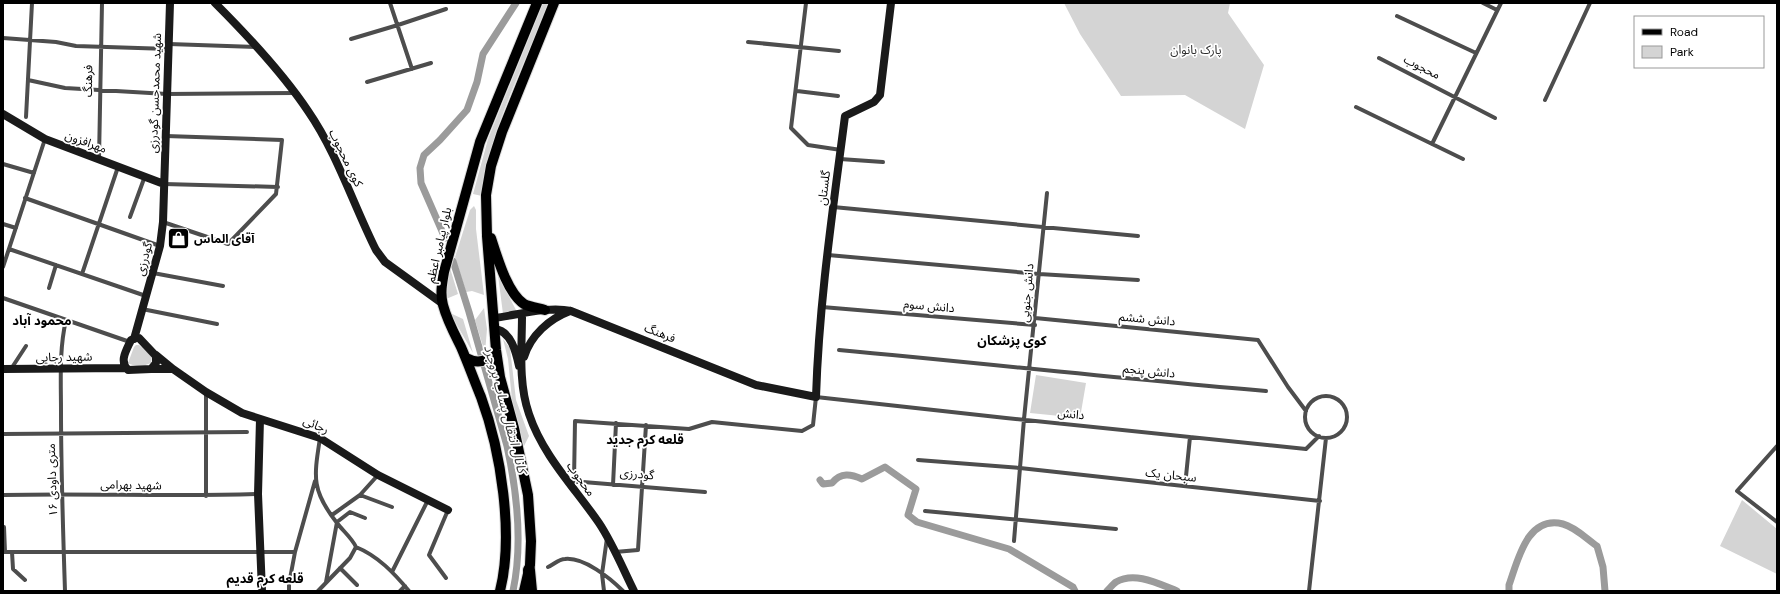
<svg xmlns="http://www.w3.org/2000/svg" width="1780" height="594" font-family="'DM Sans','Noto Sans Arabic',sans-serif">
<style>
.green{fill:#d4d4d4}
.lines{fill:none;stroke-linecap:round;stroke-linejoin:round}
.canal{stroke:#9b9b9b;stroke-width:7}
.primary-casing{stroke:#dbdbdb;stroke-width:12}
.highway-casing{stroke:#dbdbdb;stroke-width:14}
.street{stroke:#4d4d4d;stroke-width:4}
.secondary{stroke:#1a1a1a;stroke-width:8}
.primary{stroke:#000;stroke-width:10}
.highway{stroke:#000;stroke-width:12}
.labels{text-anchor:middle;stroke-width:3.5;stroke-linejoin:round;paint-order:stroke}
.park-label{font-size:12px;fill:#2b2b2b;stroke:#fff}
.street-label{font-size:12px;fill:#000;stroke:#fff}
.poi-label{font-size:12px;font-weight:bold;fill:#000;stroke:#fff;text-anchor:start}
.neighbourhood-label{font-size:13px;font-weight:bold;fill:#000;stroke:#fff}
.water-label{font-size:13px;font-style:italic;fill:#3c3c3c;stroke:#fff}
</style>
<rect width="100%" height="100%" fill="#fff"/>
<path class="green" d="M543,3H548C525,67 489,127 482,196L473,194L488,139Z
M1064,3H1230L1228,13L1264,65L1245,129L1185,95L1121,96L1080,34Z
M474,206L476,210V229L484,295L472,291L466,292L455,257L470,210Z
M449,265L458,294L446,299Z
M498,275L517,312L503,314Z
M484,308L487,329L485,353L475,320Z
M450,313L463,319L473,353Z
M503,339L510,348L516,400L529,436L524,446L512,400L508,359Z
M136,345H139L152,356L151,363C145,366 134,367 128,363L134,347Z
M1036,375L1086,383L1080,418L1030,413Z
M1742,500L1777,529V574L1720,546Z"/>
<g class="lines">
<path class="canal" d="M445,238L421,183L420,168L424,155L440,140L467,110L477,82L483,54L516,3
M453,261L469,312L507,446C517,492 523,544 513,591
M820,480L823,484L832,483C841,472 851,474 862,479L885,467L916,489L908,515L917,522L1009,549L1073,587L1075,591
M1107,591C1110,588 1113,584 1116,582C1135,571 1159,584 1177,591
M1509,591V585C1518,560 1527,515 1563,524C1575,527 1587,539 1597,546L1603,567L1605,591"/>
<defs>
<path id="primary" d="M491,238C497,256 507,293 524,304C530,307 538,308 545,310
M466,358C479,365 488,361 496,350
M500,591C514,535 501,451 481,397C474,380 468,363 461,347C454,333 447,320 443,305C440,294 442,283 444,272L480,142L537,3
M524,591L530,565L531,541L528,495L514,428L500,377L496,350L487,236L486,195L491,166L502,132L554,3"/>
<path id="highway" d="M529,570L531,591"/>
</defs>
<use href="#primary" class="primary-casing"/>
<use href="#highway" class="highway-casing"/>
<path class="street" d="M390,3L412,69
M806,3L791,128L808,145L841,150
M1483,3L1497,10
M1397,16L1476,53
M3,38L56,42L76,46L169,49
M351,39L398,25L446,9
M748,42L839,51
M169,44L256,47
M1379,58L1495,118
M28,80L65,88L167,94L295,93
M367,82L431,63
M797,91L838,96
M1545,100L1590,3
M1356,107L1463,159
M26,117L32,3
M1432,144L1501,3
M99,159L102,3
M840,159L883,162
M3,164L34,173
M164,184L278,187
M25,198L160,246
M833,207L1138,236
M130,217L145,176
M163,222L228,244L276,194L282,140L166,136
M3,224L16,228
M9,249L146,296
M828,255L1039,274L1138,280
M3,267L45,139
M153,273L223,286
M82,274L118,167
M49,288L56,265
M3,298L130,342
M822,307L1035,325
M142,309L217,324
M1035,318L1258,340L1288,387L1306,411
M839,350C981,363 1123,379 1266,391
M11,369L26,346
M206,392V496
M1305 417a21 21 0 1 1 42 0a21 21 0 1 1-42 0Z
M3,434L247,432
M1777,446L1737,491L1777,522
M918,460L1020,468L1320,501
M571,481L705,492
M574,481L575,421L689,429L712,422L802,431L813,425L816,397L1006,418L1306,449L1319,436
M613,485L616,423
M1185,486L1190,437
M3,495C88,493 173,497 258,494
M360,495L392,507
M925,511L1116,529
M332,515L360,495L378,475
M4,527L5,552
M1014,541L1024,419L1047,193
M356,547C378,556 394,573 409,591
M3,552H295
M12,552L13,569L25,580
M615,552L638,550L646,425
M548,567C553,565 559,559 565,559C584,557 610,578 623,591
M340,568L357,585
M392,572L428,500
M446,578L429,555L448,510
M326,582L337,522L350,512L365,518
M65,591C63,531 61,471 61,411C61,381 59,350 66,320
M289,591V584L295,552L315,481
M318,591L350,558L356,547C352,538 343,531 337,523C311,490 314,477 320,438
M400,591L405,586
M604,591L602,574L607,538
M1309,591L1326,438"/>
<path class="secondary" d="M215,3C248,36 282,72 308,111C337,153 353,204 376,250L385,262L443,304
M3,114L45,139L164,184
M522,315C522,347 518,383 529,414C543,456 575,488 599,523C613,544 623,569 634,591
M494,318C518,315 548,306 571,311L756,385L816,397C819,302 833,209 845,116L874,102L880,95L891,3
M495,329C511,331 516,352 519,366
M135,338H139L156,356V363L151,369L128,370C119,361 126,351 131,340Z
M134,339L160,246L163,222L170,3
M524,357C531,335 549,319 570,311
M3,369L126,368
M151,369H173L156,355
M173,369L206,392L242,413L320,438L378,475L448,510
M260,419L258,494L262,591"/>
<use href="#primary" class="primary"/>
<use href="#highway" class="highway"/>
</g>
<defs>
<symbol id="shop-square" viewBox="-11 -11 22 22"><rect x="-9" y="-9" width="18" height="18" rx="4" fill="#000" stroke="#fff"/><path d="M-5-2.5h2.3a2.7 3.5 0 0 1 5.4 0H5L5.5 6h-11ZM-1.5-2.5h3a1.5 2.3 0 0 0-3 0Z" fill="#fff"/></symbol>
</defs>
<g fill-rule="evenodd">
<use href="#shop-square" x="166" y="226" width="25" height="25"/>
</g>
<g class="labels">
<g class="park-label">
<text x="1196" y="54">پارک بانوان</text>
</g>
<g class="street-label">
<text transform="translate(1422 67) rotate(27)" y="4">محجوب</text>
<text transform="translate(88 81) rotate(-89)" y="4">فرهنگ</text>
<text transform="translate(155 93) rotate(-88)" y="4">شهید محمدحسن گودرزی</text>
<text transform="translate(86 142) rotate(20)" y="4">مهرافزون</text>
<text transform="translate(346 158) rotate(64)" y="4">کوی محجوب</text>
<text transform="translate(824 188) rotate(-83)" y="4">گلستان</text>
<text transform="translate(439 245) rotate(-77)" y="4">بلوار پیامبر اعظم</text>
<text transform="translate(144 259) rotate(-75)" y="4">گودرزی</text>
<text transform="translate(1027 293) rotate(-85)" y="4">دانش جنوبی</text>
<text transform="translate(929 306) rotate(5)" y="4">دانش سوم</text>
<text transform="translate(1147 319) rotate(5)" y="4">دانش ششم</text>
<text transform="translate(660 333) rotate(22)" y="4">فرهنگ</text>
<text transform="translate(64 357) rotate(-1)" y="4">شهید رجایی</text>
<text transform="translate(1149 371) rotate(6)" y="4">دانش پنجم</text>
<text transform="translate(1071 414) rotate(6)" y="4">دانش</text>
<text transform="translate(316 425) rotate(23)" y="4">رجائی</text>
<text transform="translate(637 474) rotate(5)" y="4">گودرزی</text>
<text transform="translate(1171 475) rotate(6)" y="4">سبحان یک</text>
<text transform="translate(581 479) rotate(54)" y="4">محجوب</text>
<text transform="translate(52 480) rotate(-92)" y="4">۱۶ متری داودی</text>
<text transform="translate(131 485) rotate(1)" y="4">شهید بهرامی</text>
</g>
<g class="poi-label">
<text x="194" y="243">آقای الماس</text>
</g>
<g class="neighbourhood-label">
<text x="42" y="325">محمود آباد</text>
<text x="1012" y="345">کوی پزشکان</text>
<text x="645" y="444">قلعه کرم جدید</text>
<text x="265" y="583">قلعه کرم قدیم</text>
</g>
<g class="water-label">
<text transform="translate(506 409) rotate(75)" y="5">کانال انتقال پساب بروجرد</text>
</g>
</g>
<rect width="1780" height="594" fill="none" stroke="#000000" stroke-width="8"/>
<rect x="1634" y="16" width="130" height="52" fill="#ffffff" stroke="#999999"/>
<rect x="1642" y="29" width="20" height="6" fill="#000000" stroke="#999999"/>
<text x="1670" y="36" font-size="12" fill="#000000">Road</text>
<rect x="1642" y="46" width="20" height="12" fill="#d4d4d4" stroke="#999999"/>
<text x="1670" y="56" font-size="12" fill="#000000">Park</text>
</svg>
